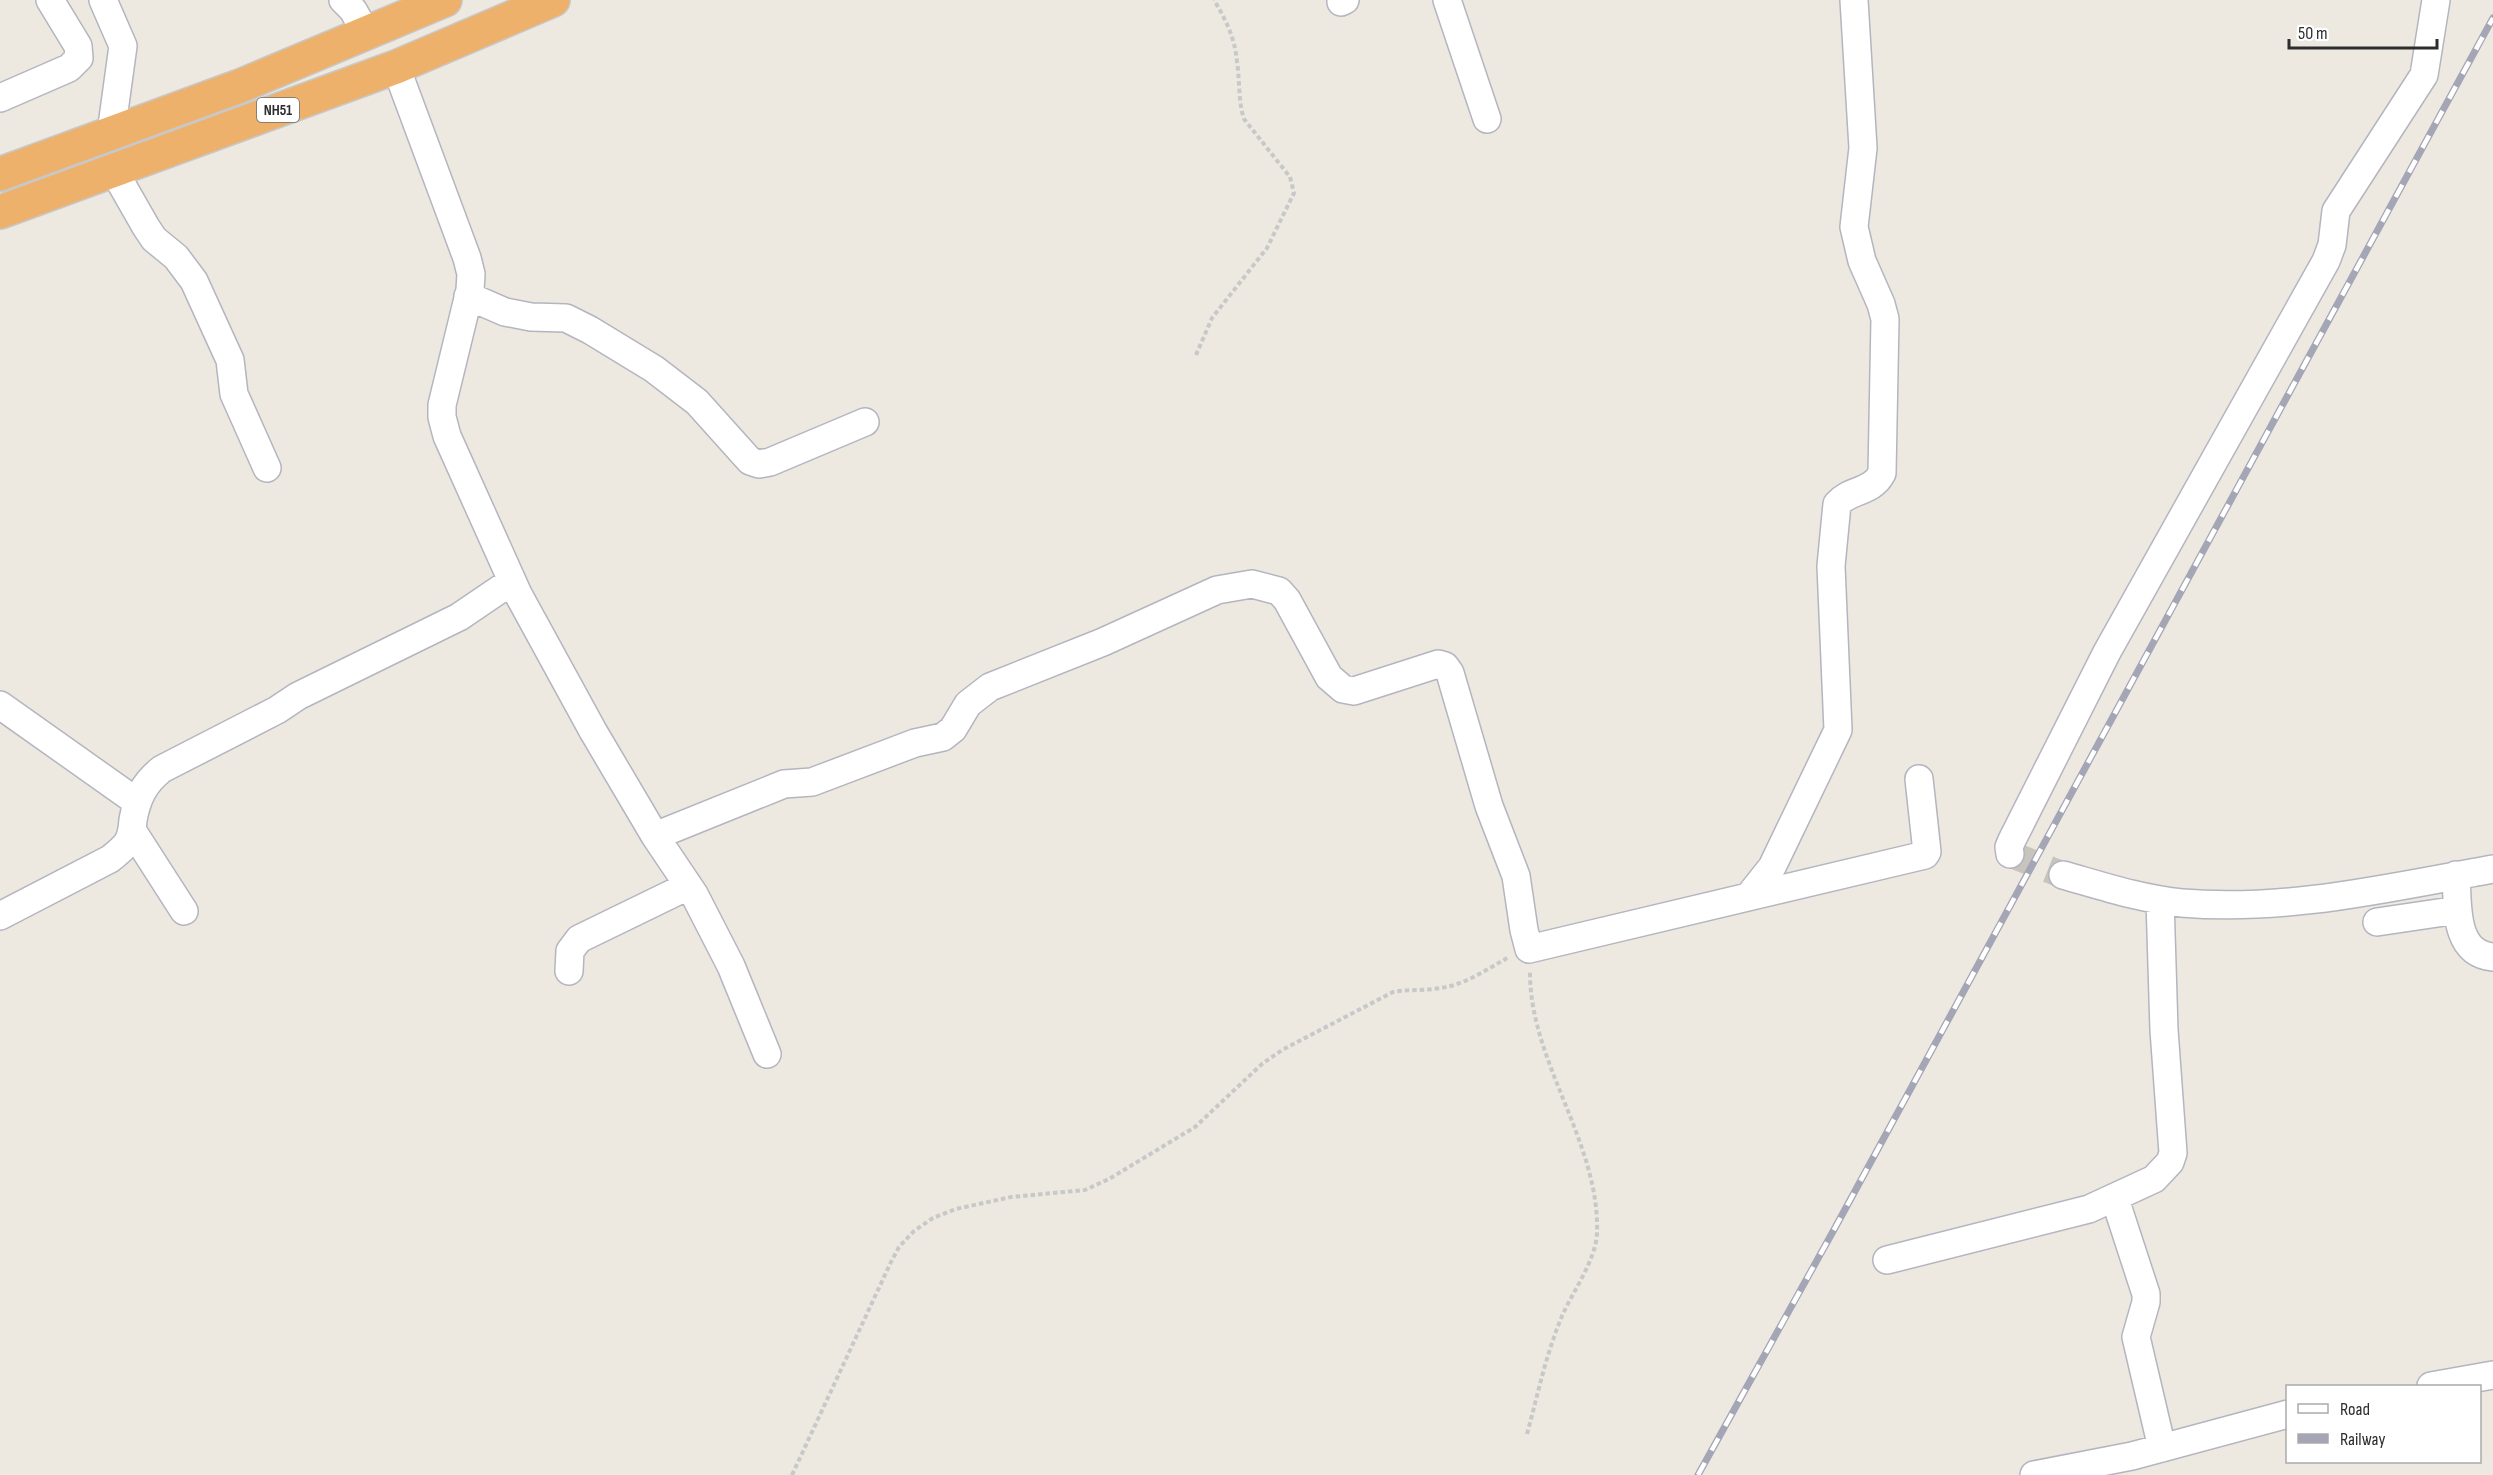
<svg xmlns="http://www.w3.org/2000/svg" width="2493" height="1475" font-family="'Sofia Sans Condensed',sans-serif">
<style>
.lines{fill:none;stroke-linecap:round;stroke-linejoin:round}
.minor-tunnel{stroke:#c7c3bd;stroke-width:27;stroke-dasharray:27 14;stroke-linecap:butt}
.minor-casing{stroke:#b4b5bf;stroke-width:30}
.highway-casing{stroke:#c8c8c8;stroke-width:36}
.path{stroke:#c8c8c8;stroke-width:4;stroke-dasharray:4.5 3;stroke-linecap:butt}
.minor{stroke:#fff;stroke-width:27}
.highway{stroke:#edb16b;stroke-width:33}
.rail-casing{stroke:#a4a5b5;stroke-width:7}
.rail{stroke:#fff;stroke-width:4.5;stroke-dasharray:14;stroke-linecap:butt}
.labels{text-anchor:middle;stroke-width:4.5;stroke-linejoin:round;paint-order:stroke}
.shield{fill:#fff;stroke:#6c6c6c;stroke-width:1.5}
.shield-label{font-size:15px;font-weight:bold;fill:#2d2d2d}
</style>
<rect width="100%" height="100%" fill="#ede9e1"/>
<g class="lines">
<path class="minor-tunnel" d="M2010,854L2063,875"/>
<defs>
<path id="minor" d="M103,0L123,46L111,133
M343,0L353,10L366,33
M1447,0L1487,119
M1341,2L1345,0
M396,67L467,258L471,274L470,290L442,405V417L447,436L518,594L593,731L655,836L694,894L731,966L767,1054
M0,98L69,68L79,58L78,46L50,0
M114,171L146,227L154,239L176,257L194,281L230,360L234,394L267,468
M468,296L505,312L531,317L566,318L590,330L654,369L697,402L750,461L759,464L770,462L865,422
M0,705L137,802
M132,830L184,911
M655,836L784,784L812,782L915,743L943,737L953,729L968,704L990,687L1103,642L1217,590L1252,584L1279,591L1287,600L1329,677L1343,689L1354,691L1438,664L1445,666L1450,673L1489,806L1516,876L1524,930L1529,949L1925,855L1927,852L1919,779
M2010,854L2009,847L2012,840L2107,652L2326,261L2332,245L2336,211L2424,75L2436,0
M2063,875C2102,886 2141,899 2182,903C2287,912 2391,887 2493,869
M2456,875C2458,905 2453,953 2493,957
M1749,896L1772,867L1838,730L1831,566L1837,504C1850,489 1872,493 1882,473L1885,319L1881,304L1862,261L1854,227L1863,148L1854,0
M0,916L110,859C116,854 123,849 127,843C132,836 132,829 133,820C137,798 144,783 162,769L277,710L298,696L459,617L512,581
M2377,922L2458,910
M569,971L570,951L579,939L688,886
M2115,1199L2146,1294V1302L2136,1337L2162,1448
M1887,1260L2089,1209L2154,1179L2170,1162L2173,1153L2164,1030L2160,900
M2431,1386L2493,1375
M2034,1475L2132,1456L2288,1414"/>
<path id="highway" d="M0,174L240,86L445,0
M0,212L396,67L553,0"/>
</defs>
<use href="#minor" class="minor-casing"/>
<use href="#highway" class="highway-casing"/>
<path class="path" d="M1196,355L1212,318L1267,248L1294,193L1290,177L1244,119C1238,101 1240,81 1237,62C1235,38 1226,20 1214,0
M1527,1434C1538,1394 1546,1354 1562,1316C1573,1291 1596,1260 1597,1233C1600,1142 1529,1061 1530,971
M792,1475L891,1262L899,1247L914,1231L933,1218L956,1209L1011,1197L1085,1190L1109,1179L1195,1127L1262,1064L1282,1050L1393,992C1409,989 1424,991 1440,988C1465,985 1487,969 1509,957"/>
<use href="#minor" class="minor"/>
<use href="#highway" class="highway"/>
<defs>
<path id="rail" d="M1698,1475L1836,1226L2493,18"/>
</defs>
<use href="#rail" class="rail-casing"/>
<use href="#rail" class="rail"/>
</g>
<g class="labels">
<rect class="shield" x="257" y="98" width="42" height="24" rx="4.5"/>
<g class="shield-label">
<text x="278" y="115">NH51</text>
</g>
</g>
<rect x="2286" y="1385" width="195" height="78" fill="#ffffff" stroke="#ababab" stroke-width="1.5"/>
<rect x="2298" y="1404" width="30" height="9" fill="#ffffff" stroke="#ababab" stroke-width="1.5"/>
<text x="2340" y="1415" font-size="18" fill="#2d2d2d">Road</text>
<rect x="2298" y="1434" width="30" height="9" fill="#a4a5b5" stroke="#ababab" stroke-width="1.5"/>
<text x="2340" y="1445" font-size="18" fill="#2d2d2d">Railway</text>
<path d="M2289 39v9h148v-9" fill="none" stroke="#2d2d2d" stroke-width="3"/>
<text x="2298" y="39" font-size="18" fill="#2d2d2d" stroke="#ffffff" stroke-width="4.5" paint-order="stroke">50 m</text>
</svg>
